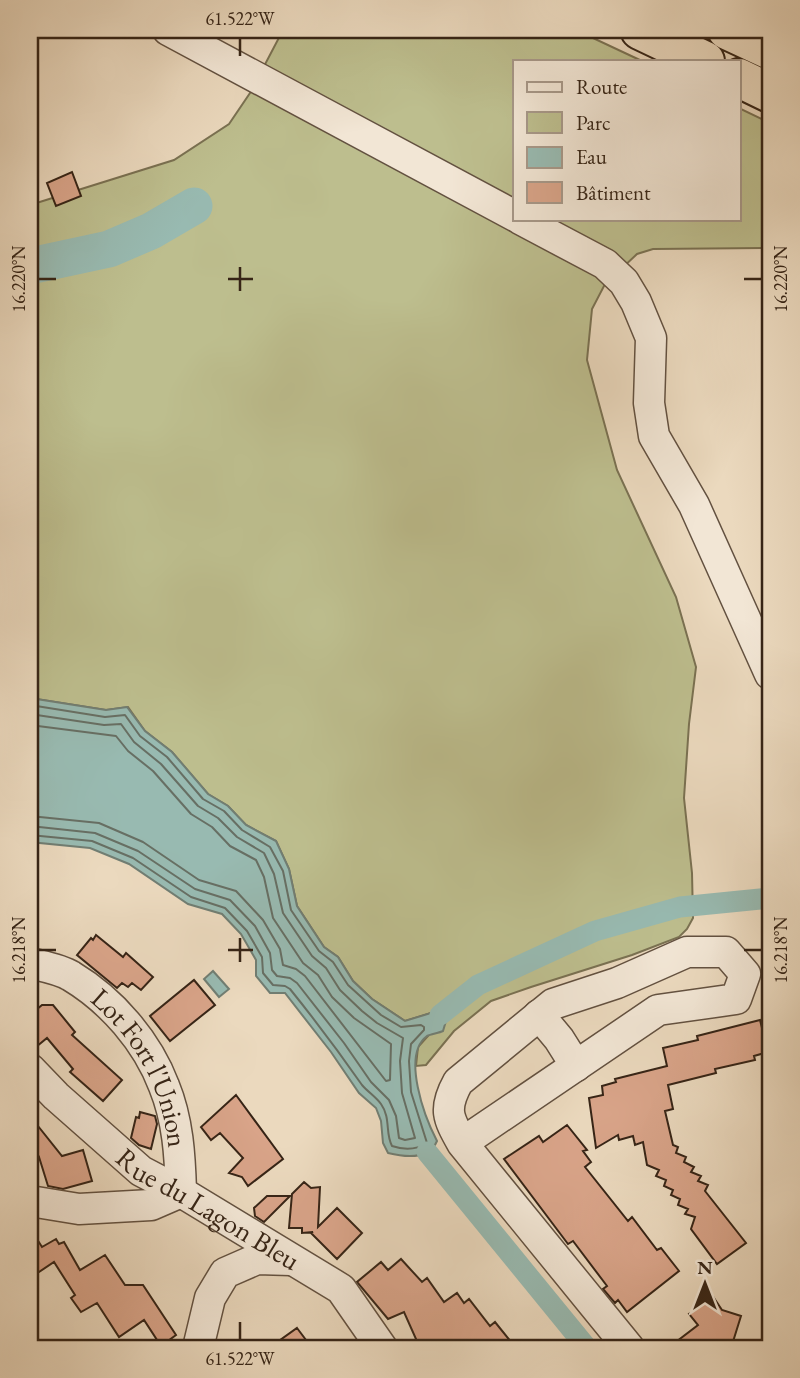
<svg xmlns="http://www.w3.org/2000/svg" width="800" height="1378" font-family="'EB Garamond',serif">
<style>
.green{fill:#bdbe8e;stroke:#7a7152;stroke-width:2}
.water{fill:#98bab1;stroke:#717e73;stroke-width:2}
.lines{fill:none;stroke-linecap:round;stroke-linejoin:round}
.shore{stroke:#676f64;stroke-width:2}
.canal{stroke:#98bab1;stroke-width:21}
.river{stroke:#98bab1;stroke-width:37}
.building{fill:#d9a489;stroke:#362416;stroke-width:2}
.minor-casing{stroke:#635140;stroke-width:33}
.highway-casing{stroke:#362416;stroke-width:42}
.minor{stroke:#f2e6d5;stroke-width:30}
.highway{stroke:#ebd9be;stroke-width:38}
.ticks{fill:none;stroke:#362416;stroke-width:2.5}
.labels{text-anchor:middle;stroke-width:6;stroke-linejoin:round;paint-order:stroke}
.street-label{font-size:28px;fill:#362416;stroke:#f2e6d5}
.neatline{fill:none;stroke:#362416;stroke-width:2.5}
.ticks-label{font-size:18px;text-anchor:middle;fill:#362416}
</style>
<rect width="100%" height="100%" fill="#ebd9be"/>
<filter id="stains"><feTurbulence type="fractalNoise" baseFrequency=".00286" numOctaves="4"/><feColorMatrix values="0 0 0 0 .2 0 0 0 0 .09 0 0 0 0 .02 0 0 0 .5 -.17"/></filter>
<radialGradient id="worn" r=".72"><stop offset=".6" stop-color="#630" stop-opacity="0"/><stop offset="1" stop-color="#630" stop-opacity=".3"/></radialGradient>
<path class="green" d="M283,30H576L642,61H515V219H739V108L770,123V248L653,249L637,254L605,284L592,309L587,360L617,470L676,597L696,667L689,724L684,798L692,873L693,918L687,929L679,937L632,955L531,987L491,1001L454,1031L426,1065L416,1066L418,1047L428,1036L434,1012L405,1021L372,999L353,981L338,957L324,947L297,906L289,869L276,841L246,825L228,806L208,794L172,752L145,731L128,707L106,710L30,698V205L174,160L229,124L250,93Z"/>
<path class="water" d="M30,698L106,710L127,707L145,731L172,752L208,794L228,806L246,825L276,841L289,869L297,906L324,947L338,957L353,981L372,999L405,1021L434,1012L446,1021L443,1031C439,1033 431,1034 427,1036C401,1055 425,1118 437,1141C429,1160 404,1157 388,1153L383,1143L381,1121L376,1108L359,1093L331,1052L285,993H270L256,976V960L241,934L222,914L188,904L129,864L90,848L30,842Z
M213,971L229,989L219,997L204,979Z"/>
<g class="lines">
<path class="shore" d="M30,705L105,717L125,715L140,736L167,757L203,799L224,811L242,830L270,847L283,871L291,910L319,951L333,962L348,985L381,1015L401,1027L421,1025L424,1027V1030L411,1044L409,1061L411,1092L427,1143C416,1150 404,1150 392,1146C385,1133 391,1118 381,1104C376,1097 368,1092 362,1085C339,1052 315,1020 290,989L285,986L273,985L263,973L262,957L247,931L225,908L191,897L133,858L92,841L30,835
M30,714L104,725L121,724L134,742L161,764L198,806L218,818L237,837L264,853L274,874L283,913L312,956L326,968L340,990L362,1011L377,1023L403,1038L400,1061L402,1093L415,1138L405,1140L399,1138L396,1116L389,1100L371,1082L344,1043L297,983L290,978L277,976L272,970L270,953L255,926L230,900L195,889L138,851L95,833L30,826
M30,725L116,736L128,751L153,771L191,814L212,827L230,846L256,860L264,877L273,918L303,963L318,975L332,997L354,1018L391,1044L390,1080L386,1081L305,976L296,969L283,965L280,949L263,920L236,891L199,880L143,842L99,823L30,816"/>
<path class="canal" d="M440,1015L478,985L595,931L680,907L770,898
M427,1152L587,1348"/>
<path class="river" d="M30,266L109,249L151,231L194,206"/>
</g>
<path class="building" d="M72,172L81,196L56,206L47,183Z
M96,935L123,957L126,953L153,977L141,990L132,983L128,987L122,983L117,988L77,955L91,938L93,940Z
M194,980L215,1005L170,1041L150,1016Z
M42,1005H53L75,1032L72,1035L122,1080L103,1101L70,1072L73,1069L47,1038L30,1052V1015Z
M760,1020L768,1052L754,1056L755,1060L715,1069L716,1073L668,1085L673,1109L665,1111L673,1145L678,1147L676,1153L686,1157L684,1162L694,1167L691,1172L701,1176L698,1181L708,1185L705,1191L746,1243L717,1264L691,1229L695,1217L685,1214L688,1209L678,1205L680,1199L671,1195L673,1190L664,1186L666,1180L656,1176L659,1170L647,1165L643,1142L635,1145L633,1136L619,1140L618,1135L596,1148L589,1098L603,1095L602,1086L616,1082L615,1079L667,1066L663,1048L698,1040L697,1036Z
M236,1095L283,1159L248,1186L242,1177L229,1173L243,1158L220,1133L211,1140L201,1127Z
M140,1112L155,1116L157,1124L151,1149L139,1145L131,1138L136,1117L139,1118Z
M30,1116L62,1156L83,1150L92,1181L63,1189L48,1186L39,1157L30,1165Z
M567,1125L587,1150L583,1151L591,1162L585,1167L628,1221L632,1217L657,1250L661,1248L679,1271L627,1312L618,1300L615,1303L603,1289L607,1286L573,1241L568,1244L504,1159L539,1136L543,1142Z
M304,1182L311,1188L320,1187L318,1227L337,1208L362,1233L337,1259L311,1233L313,1232L302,1233V1228H289L292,1194Z
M267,1196H290L264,1222L255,1216L254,1208Z
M30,1228L42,1247L56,1239L59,1244L64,1242L80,1270L105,1255L125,1285H143L176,1335L161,1346L144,1320L119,1337L97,1303L81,1312L71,1298L75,1295L54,1262L30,1278Z
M401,1259L422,1282L427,1278L444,1302L457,1293L464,1303L469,1299L490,1326L495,1322L516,1348H420L404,1312L388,1319L357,1282L381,1262L388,1270Z
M712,1295L722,1310L741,1316L731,1348H668L698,1325L689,1314Z
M297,1328L312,1348H269Z"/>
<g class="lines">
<defs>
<g id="minor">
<path d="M168,30L515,216"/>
<path d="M520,219L605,264L624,282L636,302L651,338L649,403L654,436L694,505L770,674"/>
<path id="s1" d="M30,963C42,966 60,969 71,976C111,1000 147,1041 164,1086C178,1120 180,1156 181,1192L151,1205L79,1209L30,1201"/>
<path d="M539,1015L559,1039L576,1066"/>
<path id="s2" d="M30,1069L56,1096L141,1171L181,1192L341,1289L382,1348"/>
<path d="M462,1143L658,1010L736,999L745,974L726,952H687L617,983L553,1004L458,1082C443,1109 448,1118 462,1143L629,1348"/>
<path d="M198,1348L210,1298L225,1273L257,1259L291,1260"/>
</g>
<path id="highway" d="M640,30L705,61
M727,30L770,50
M739,78L770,93"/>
</defs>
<use href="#minor" class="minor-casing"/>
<use href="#highway" class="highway-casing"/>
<use href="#minor" class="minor"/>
<use href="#highway" class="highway"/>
</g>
<path class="ticks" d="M240,38V56M240,267V291M38,279H56M228,279H253M744,279H762M240,938V962M38,950H56M228,950H253M744,950H762M240,1322V1340"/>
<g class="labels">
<g class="street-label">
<text dy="10" stroke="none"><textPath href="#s1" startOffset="163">Lot Fort l'Union</textPath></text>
<text dy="10" stroke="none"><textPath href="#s2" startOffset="228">Rue du Lagon Bleu</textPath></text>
</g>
</g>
<rect width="800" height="1378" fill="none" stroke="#ebd9be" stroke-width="77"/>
<rect x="513" y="60" width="228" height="161" fill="#f2e6d5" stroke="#a79889" stroke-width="2"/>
<rect x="527" y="82" width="35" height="10" fill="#f2e6d5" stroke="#a79889" stroke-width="2"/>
<text x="576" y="94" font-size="21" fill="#362416">Route</text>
<rect x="527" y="112" width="35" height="21" fill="#bdbe8e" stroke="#a79889" stroke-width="2"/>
<text x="576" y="130" font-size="21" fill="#362416">Parc</text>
<rect x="527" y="147" width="35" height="21" fill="#98bab1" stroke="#a79889" stroke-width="2"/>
<text x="576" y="164" font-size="21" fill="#362416">Eau</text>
<rect x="527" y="182" width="35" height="21" fill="#d9a489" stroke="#a79889" stroke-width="2"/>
<text x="576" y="200" font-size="21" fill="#362416">Bâtiment</text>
<g transform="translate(705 1284)" stroke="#f2e6d5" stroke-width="5" paint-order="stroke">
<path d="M0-5L12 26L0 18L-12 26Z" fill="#362416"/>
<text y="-10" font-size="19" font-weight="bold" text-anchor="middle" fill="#362416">N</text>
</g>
<rect x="38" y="38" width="724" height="1302" class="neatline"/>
<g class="ticks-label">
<text x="240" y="25">61.522°W</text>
<text transform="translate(19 279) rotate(-90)" y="6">16.220°N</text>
<text transform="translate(781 279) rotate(-90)" y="6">16.220°N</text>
<text transform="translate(19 950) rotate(-90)" y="6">16.218°N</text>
<text transform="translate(781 950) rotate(-90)" y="6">16.218°N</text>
<text x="240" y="1365">61.522°W</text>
</g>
<rect width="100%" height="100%" filter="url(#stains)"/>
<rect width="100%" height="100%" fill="url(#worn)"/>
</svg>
